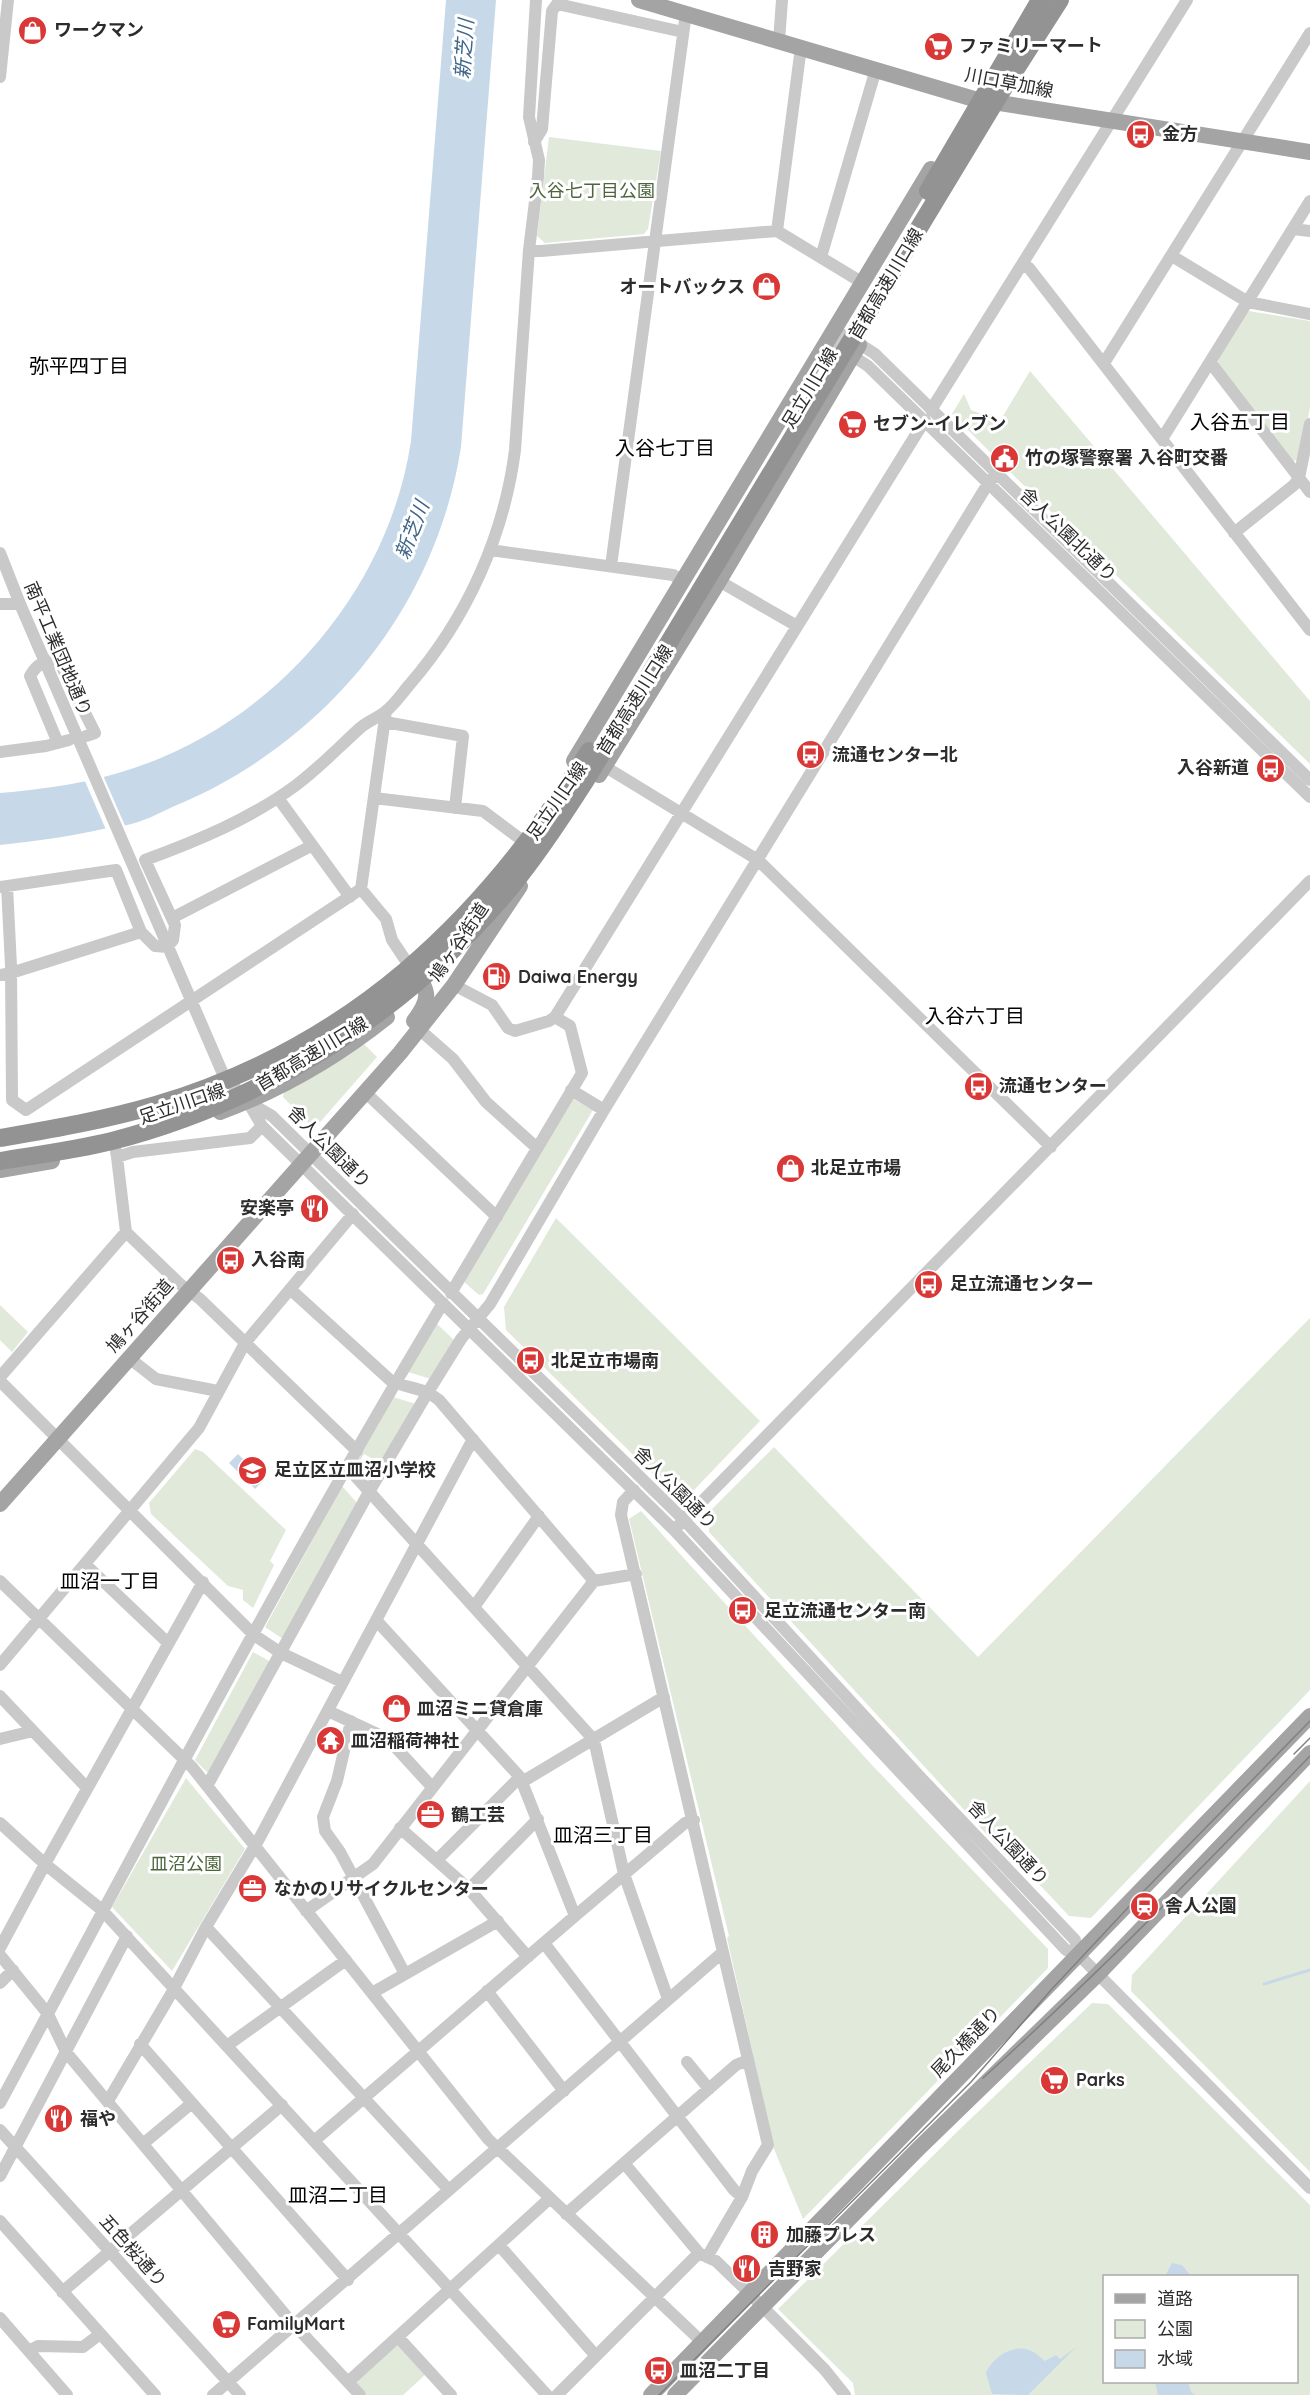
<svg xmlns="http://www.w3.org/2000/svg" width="1310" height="2395" font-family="Quicksand,'Noto Sans JP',sans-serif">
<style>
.green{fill:#e1e9da;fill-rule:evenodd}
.water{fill:#c7d9e8}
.pier{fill:#fff}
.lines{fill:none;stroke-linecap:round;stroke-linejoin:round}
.stream{stroke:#c7d9e8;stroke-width:3}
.minor{stroke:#c9c9c9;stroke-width:12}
.major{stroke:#a4a4a4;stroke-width:16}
.tram{stroke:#818181;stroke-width:1.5}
.highway-bridge{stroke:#939393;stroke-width:18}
.labels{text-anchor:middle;stroke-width:6;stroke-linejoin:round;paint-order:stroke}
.poi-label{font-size:18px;font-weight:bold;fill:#2c2c2c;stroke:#fff;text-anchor:start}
.street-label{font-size:18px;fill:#2c2c2c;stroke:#fff}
.park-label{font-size:18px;fill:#4c653d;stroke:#fff}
.water-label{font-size:20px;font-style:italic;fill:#406789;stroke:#fff}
.neighbourhood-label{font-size:20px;fill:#000;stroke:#fff}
</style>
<rect width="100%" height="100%" fill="#fff"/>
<path class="green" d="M549,137L661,151L648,229L644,234L545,243L537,236Z
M1248,311L1310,321V407L1301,459L1292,461L1218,365V359Z
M1030,371L1310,701V764L1005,467L1016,456L1003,443L992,454L952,414L964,394L971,410L1000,421Z
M363,1043L377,1057L314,1129L283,1097L284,1092Z
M573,1099L593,1110L483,1294L479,1295L463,1281Z
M556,1218L760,1421L694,1490H669L506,1330L504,1307Z
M0,1305L28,1332L12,1352L0,1340Z
M1310,1318V1690L1091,1918L1069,1916L1024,1868L1001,1850L709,1532V1512L774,1447L978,1657Z
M437,1324L454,1340L431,1379L408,1372Z
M393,1397L416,1404L370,1482L366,1481L378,1462L364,1454L355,1469L353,1467Z
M195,1449L203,1452L286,1530L270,1561L274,1565L253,1608L243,1600V1590L228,1586L151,1514L149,1503Z
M342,1486L358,1504L283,1639L265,1627Z
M641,1511L872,1765L1048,1949V1968L803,2219L774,2149L727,1938L729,1936L629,1519Z
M253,1652L271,1662L209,1774L195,1760Z
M186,1778L245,1849L172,1971L112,1907Z
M1310,1781V2172L1131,1991L1132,1975Z
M1092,2003L1108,2004L1310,2205V2395H855L853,2383L778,2309L959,2130ZM1104,2276H1296V2382H1104Z
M398,2345L426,2374L403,2395H366L356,2384V2379L393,2346Z"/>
<path class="water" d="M446,0H496L461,447C436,608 326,742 177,805C163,811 149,819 135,823C125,826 114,827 103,829C69,837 35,841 0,845V793C45,789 90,783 134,768C276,721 389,589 411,441Z
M238,1454L264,1480L255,1489L229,1463Z
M1172,2263L1182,2265L1191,2276H1165Z
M1076,2347L1028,2395L992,2394L986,2373C992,2358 1012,2344 1029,2350C1035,2352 1040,2357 1045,2361L1056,2355L1060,2359Z
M1155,2382H1188L1191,2392L1195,2395H1158Z"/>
<path class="pier" d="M102,773L126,828L107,832L84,779Z"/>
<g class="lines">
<path class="stream" d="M1264,1984L1310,1970"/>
<path class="minor" d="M779,41L782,0
M0,77L8,0
M534,142L542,129L552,11L557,4L683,32
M1293,229L1310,231
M777,231L801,47
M529,250L541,251L777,231L863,283
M1172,256L1248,302L1310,314
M821,257L876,69
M1023,264L1029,268L1310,630
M1210,362L1310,492
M1104,363L1310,33
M931,410L1187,0
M1162,439L1310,201
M1234,533L1294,485L1299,478L1310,424
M490,550L673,575L683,581
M0,553L20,604L223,1074L248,1102L262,1126L674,1530L1066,1950L1078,1954
M611,566L686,13
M719,581L797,626
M0,604H20
M385,722L463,736L455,808
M58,743L30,676C36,666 40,663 52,660L61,665L95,733L86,736
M0,752L46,746L69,740
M599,763L758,860L1051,1147
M1310,780L875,354L846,335H832L839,347L868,366L1310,797
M278,798L350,897
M374,798L483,811L519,838
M7,886L11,966L12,1100L26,1110L361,889L386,711
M0,887L116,870L141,932L155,946L167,947L173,940L175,925L145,860C197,841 250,819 295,786C319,768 338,748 360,728C368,721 378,718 386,711C395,704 403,692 410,684C467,618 504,536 515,450L529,250L538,177L539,160L529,117L536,0
M361,889L386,919L392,940L406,961
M172,918L311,846
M0,975L11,973L141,932
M454,985L492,1005L508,1028L515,1031L549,1021L555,1017L925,420
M420,1030L453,1059L486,1102L537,1148
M571,1090L604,1110
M366,1093L497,1217
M250,1103L272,1116L684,1520L922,1779L1075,1940L1078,1954L1310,2188
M116,1151L117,1157L133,1152L250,1138L262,1126
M117,1157L126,1232L180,1284L200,1299L357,1451
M290,1289L390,1380C407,1389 424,1387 439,1400L594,1581
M451,1293L582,1073L570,1026L555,1017
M129,1358L156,1379L218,1391
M0,1377L126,1232
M0,1381L254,1635L281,1653L342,1682
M347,1467L594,1740L624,1874L668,1999
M634,1490L623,1502L621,1515L768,2145L752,2171L742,2197L707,2257L716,2261L745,2289L825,2370L845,2395
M679,1525L1310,881
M85,1564L167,1642
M0,1581L192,1767L488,2139L702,2342
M474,1607L539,1516
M0,1665L199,1428L245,1343L353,1214
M0,1696L87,1788
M328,1711L388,1739L432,1787
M351,1721L337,1781L323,1817L325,1831L340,1852L405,1974
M0,1739L33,1731
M522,1782L664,1697
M207,1786L369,1492L428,1392L461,1339L490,1304L604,1110L989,482L997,474
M0,1823L45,1864L102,1910L547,2395
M400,1828L469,1889L528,1957
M437,1860L520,1777
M469,1889L538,1819
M306,1911L373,1864L594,1581L636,1574
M575,1916L685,1823L694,1820
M206,1927L448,2189
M544,1943L734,2190L742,2197
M0,1948L45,1864L203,1582
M0,1955L48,2014L66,2052L288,2318L360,2395
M0,1983L13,1970
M487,1991L564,2091
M372,1993L498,1921
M140,2044L348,2280
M228,2045L346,1960
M687,2062L709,2089
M108,2101L171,1994L206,1927L259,1839L473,1439
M0,2103C144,1835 286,1564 443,1303
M0,2130L240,2395
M314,2141L575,1916L520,1777L376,1620
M144,2143L192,2103
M624,2163L699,2253
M0,2176L127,1936
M566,2214L736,2065L748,2060
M0,2221L155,2395
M499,2245L596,2356
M62,2292L282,2105
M0,2318L67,2395
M398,2337L451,2395
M29,2351L38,2346L83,2347L100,2334
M348,2382L549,2199
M213,2395L723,1952
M557,2395L699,2253L707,2257"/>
<path class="major" d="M639,0L974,99L1310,152
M574,761L931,169
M599,775L719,581L859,345
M412,968C429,991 432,997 414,1021
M220,1112C280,1090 338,1056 387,1017
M0,1170L52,1161
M0,1504L400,1053L454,985L520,886
M651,2395L1310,1716
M675,2395L918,2149L1098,1974L1310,1753"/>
<path class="tram" d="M1294,1754L1310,1738
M983,2078C1097,1975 1204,1866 1310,1756
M659,2395L971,2082L1051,1990L1137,1898L1310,1721"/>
<path class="highway-bridge" d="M928,191L1040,0
M0,1138C52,1129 105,1120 156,1105C351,1047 484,921 589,751
M0,1161C37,1155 75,1150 112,1141C268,1101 408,1011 511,887C538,854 561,819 584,783L998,97L1060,0"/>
</g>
<defs>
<symbol id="shop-disc" viewBox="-11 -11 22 22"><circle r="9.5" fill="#da3837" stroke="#fff"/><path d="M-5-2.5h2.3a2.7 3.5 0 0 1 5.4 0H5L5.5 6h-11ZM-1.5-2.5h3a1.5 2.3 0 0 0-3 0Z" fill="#fff"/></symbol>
<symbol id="supermarket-disc" viewBox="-11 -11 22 22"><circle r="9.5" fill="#da3837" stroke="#fff"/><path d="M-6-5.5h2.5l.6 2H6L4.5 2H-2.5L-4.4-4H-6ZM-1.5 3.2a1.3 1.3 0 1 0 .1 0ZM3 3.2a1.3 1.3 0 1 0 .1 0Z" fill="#fff"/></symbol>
<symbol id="bus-disc" viewBox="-11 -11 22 22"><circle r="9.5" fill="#da3837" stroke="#fff"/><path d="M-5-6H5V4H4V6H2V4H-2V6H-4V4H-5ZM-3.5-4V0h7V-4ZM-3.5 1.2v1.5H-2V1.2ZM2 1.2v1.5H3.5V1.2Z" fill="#fff"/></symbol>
<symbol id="civic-disc" viewBox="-11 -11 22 22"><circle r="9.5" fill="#da3837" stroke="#fff"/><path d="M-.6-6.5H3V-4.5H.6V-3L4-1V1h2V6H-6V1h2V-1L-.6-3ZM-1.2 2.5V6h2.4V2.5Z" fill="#fff"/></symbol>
<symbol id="fuel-disc" viewBox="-11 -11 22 22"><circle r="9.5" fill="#da3837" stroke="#fff"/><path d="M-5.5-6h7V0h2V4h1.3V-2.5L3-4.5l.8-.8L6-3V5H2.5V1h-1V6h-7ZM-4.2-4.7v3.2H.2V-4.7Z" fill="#fff"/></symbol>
<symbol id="restaurant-disc" viewBox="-11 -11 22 22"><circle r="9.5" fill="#da3837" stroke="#fff"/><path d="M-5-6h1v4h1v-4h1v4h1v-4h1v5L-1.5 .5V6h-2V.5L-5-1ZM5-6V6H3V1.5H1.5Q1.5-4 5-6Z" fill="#fff"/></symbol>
<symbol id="school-disc" viewBox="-11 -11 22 22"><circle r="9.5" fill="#da3837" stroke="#fff"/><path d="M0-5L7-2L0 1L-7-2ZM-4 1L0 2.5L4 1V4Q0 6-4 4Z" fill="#fff"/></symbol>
<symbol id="temple-disc" viewBox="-11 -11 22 22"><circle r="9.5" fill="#da3837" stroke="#fff"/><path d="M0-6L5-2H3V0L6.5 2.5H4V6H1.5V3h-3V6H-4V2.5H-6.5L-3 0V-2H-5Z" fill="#fff"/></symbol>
<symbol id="office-disc" viewBox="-11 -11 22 22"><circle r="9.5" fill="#da3837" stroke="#fff"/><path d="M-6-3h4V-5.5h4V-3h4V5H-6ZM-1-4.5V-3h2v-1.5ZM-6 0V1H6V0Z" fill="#fff"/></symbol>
<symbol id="station-disc" viewBox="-11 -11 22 22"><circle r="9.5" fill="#da3837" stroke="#fff"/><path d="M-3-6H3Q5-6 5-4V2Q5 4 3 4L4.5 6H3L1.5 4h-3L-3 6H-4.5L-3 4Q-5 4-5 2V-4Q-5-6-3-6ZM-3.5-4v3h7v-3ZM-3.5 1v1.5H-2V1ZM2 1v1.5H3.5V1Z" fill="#fff"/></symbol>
<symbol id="building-disc" viewBox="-11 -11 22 22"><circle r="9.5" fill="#da3837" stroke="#fff"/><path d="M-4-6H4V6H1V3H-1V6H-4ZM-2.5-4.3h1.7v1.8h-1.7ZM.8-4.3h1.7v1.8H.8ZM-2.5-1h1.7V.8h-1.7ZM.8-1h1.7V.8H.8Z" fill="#fff"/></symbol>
</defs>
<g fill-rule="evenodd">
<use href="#shop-disc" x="16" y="14" width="33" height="33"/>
<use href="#supermarket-disc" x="922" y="30" width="33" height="33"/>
<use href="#bus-disc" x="1124" y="118" width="33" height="33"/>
<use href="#shop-disc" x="750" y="270" width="33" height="33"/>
<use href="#supermarket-disc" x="836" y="408" width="33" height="33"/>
<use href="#civic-disc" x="988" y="442" width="33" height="33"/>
<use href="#bus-disc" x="794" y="738" width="33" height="33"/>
<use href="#bus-disc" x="1254" y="752" width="33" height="33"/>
<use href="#fuel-disc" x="480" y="960" width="33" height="33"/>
<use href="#bus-disc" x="962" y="1070" width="33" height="33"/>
<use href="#shop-disc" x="774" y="1152" width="33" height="33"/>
<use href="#restaurant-disc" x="298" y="1192" width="33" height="33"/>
<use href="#bus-disc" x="214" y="1244" width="33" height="33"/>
<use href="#bus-disc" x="912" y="1268" width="33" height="33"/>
<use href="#bus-disc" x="514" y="1344" width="33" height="33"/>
<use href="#school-disc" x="236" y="1454" width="33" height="33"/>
<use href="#bus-disc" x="726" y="1594" width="33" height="33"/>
<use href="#shop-disc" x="380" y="1692" width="33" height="33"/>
<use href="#temple-disc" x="314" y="1724" width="33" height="33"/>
<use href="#office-disc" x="414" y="1798" width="33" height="33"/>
<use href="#office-disc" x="236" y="1872" width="33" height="33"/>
<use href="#station-disc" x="1128" y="1890" width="33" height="33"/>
<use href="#supermarket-disc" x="1038" y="2064" width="33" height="33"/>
<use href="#restaurant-disc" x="42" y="2102" width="33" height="33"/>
<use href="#building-disc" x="748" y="2218" width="33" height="33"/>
<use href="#restaurant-disc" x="730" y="2252" width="33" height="33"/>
<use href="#supermarket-disc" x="210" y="2308" width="33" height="33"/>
<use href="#bus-disc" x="642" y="2354" width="33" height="33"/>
</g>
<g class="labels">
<g class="poi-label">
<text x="54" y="36">ワークマン</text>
<text x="959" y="52">ファミリーマート</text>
<text x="1162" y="140">金方</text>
<text x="745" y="293" text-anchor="end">オートバックス</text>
<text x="873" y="430">セブン-イレブン</text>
<text x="1025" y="464">竹の塚警察署 入谷町交番</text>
<text x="832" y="761">流通センター北</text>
<text x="1249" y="774" text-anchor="end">入谷新道</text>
<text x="518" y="983">Daiwa Energy</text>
<text x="999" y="1092">流通センター</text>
<text x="811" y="1174">北足立市場</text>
<text x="294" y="1214" text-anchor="end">安楽亭</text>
<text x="251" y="1266">入谷南</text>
<text x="950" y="1290">足立流通センター</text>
<text x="551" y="1367">北足立市場南</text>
<text x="274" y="1476">足立区立皿沼小学校</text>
<text x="764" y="1617">足立流通センター南</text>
<text x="417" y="1715">皿沼ミニ貸倉庫</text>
<text x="351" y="1747">皿沼稲荷神社</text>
<text x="451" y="1821">鶴工芸</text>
<text x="274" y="1895">なかのリサイクルセンター</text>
<text x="1165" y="1912">舎人公園</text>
<text x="1076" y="2086">Parks</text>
<text x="80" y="2125">福や</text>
<text x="786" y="2241">加藤プレス</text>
<text x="768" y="2275">吉野家</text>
<text x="247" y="2330">FamilyMart</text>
<text x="680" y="2377">皿沼二丁目</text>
</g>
<g class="street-label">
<text transform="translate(1009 83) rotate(11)" y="6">川口草加線</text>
<text transform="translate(886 284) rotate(-59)" y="6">首都高速川口線</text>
<text transform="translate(810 388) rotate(-59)" y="6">足立川口線</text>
<text transform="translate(1068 535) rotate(44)" y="6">舎人公園北通り</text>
<text transform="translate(58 649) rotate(67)" y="6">南平工業団地通り</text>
<text transform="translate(635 700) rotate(-58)" y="6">首都高速川口線</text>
<text transform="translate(557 801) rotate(-55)" y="6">足立川口線</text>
<text transform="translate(459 942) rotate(-56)" y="6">鳩ヶ谷街道</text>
<text transform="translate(312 1054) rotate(-31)" y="6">首都高速川口線</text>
<text transform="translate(182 1104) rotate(-19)" y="6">足立川口線</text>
<text transform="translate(329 1147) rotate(45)" y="6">舎人公園通り</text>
<text transform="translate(140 1316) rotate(-49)" y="6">鳩ヶ谷街道</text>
<text transform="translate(675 1488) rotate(45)" y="6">舎人公園通り</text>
<text transform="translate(1008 1843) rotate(47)" y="6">舎人公園通り</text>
<text transform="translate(966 2042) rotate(-46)" y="6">尾久橋通り</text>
<text transform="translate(133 2251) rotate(48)" y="6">五色桜通り</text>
</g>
<g class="park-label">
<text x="592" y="197">入谷七丁目公園</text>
<text x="186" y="1870">皿沼公園</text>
</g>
<g class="water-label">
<text transform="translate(464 49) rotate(-86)" y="7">新芝川</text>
<text transform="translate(412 530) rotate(-69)" y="7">新芝川</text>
</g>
<g class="neighbourhood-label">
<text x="79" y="373">弥平四丁目</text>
<text x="1240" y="429">入谷五丁目</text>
<text x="665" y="455">入谷七丁目</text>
<text x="975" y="1023">入谷六丁目</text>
<text x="110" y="1588">皿沼一丁目</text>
<text x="603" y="1842">皿沼三丁目</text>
<text x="338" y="2202">皿沼二丁目</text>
</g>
</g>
<rect x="1103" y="2275" width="195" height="108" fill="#ffffff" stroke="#ababab" stroke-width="1.5"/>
<rect x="1115" y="2294" width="30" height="9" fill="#a4a4a4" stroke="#ababab" stroke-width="1.5"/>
<text x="1157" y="2305" font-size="18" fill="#2c2c2c">道路</text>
<rect x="1115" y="2320" width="30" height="18" fill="#e1e9da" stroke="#ababab" stroke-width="1.5"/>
<text x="1157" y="2335" font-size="18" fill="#2c2c2c">公園</text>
<rect x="1115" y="2350" width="30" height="18" fill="#c7d9e8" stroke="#ababab" stroke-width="1.5"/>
<text x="1157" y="2365" font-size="18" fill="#2c2c2c">水域</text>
</svg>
